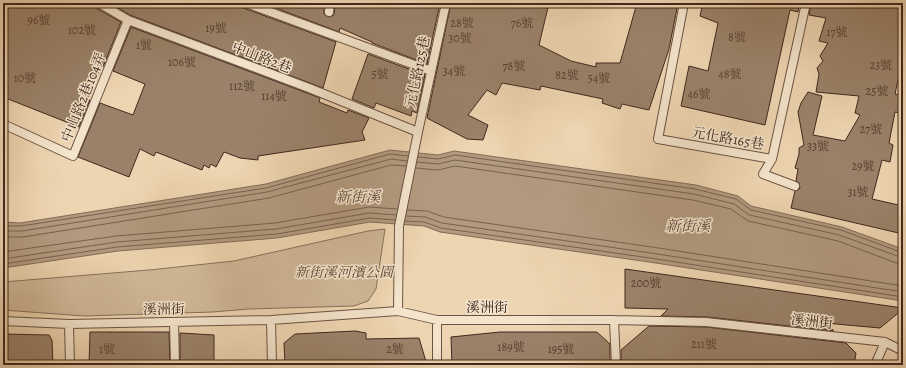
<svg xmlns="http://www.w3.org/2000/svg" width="906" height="368" font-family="Alegreya,'Noto Serif TC',serif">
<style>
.green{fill:#d0b898;stroke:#88705b}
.water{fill:#b29a7f;stroke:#846c58}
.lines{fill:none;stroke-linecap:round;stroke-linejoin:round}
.shore{stroke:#78614e;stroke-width:1}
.building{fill:#9a826a;stroke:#3f281e}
.lane-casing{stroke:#6b5343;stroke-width:10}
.lane{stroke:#f4e4cc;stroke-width:8}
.labels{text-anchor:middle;stroke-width:3;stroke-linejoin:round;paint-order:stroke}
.number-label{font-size:12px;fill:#563e31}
.street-label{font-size:14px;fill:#3f281e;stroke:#f4e4cc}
.park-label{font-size:14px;font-style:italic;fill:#5c4536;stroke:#f4e4cc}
.water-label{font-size:15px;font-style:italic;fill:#624a3b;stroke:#f4e4cc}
</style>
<rect width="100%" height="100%" fill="#eed5b1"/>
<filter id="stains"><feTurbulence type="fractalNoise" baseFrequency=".005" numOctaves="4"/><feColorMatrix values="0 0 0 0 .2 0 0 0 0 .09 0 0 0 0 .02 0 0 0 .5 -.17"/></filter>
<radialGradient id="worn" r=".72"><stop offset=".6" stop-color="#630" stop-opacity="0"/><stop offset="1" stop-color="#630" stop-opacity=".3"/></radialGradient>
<path class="green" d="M385,229L376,289L368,301L354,306L248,309L213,312L84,316L3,310V282L149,270L234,261L368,231Z"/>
<path class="water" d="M390,150L438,155L454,151L696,185L738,196L751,206L842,227L903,249V301L649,262L440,232L424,226L370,222L277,238L118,251L3,268V222L20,223L266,184Z"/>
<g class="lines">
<path class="shore" d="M418,157L438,159L455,155L695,189L736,199L751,210L841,230L903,253
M417,162L438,164L455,160L694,194L734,204L749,215L839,235L903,258
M416,168L438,170L455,166L693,200L731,209L748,221L838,241L896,263L903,264
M407,210L427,211L444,217L652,247L903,286
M406,216L425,217L442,223L651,253L903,292
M405,221L424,222L441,228L650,258L903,297
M3,226H21L266,188L390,154L408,156
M3,231H22L267,192L391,159L407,161
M3,237H23L269,198L391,165L406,166
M3,252L116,236L275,223L369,207L397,209
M3,259L117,242L276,229L369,213L396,215
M3,264L117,247L277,234L370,218L395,220"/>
</g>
<path class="building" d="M3,3H94L96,8L121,22L103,67L101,66L87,99L90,100L79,127L3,97Z
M110,3H230L336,42L323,88L130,15Z
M277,3H324V14L329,17L334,15L335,3H440L427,64L372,43V42L340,28L339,32L276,8Z
M451,3H549L539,45L571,61L596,67V63H620L637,3H678L669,49L649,110L622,104L620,109L602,103L603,99L541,86L540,90L502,83L496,95L487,90L468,115L488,125L483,140L467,139L427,118Z
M703,3H800L798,12L790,10L765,125L681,106L689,66L708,71L718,23L700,16Z
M811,3H903V56L895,94L903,96V99L900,113L895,112L889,143L893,145L890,162L882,160L872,199L903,206V234L791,208L795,191L798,190L800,188L799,183L796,181L798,169L795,168L799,154V148L804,145L798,112L801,103L808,92L822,96L813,135L845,141L860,115L855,113L859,96L816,92L819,74L817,68L823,61L820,56L828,43L819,41L826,18L809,15Z
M131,27L307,93L320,98L319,102L347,113L348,110L369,118L362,132L365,140L258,156V160L240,158L224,152L216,167L211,164L209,168L204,165L202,170L156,152L154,156L140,149L129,177L78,157L100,103L133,115L145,84L113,71Z
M368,54L425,75L417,113L412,111L411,116L376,103L374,108L352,99Z
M625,269L903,308V309L880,328L825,323L834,331L707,317L661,316L668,309L625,308Z
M649,326L706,327L846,343L856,353L854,365H621V350Z
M355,331L366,333V339L419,338L427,365H285L284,343L295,334Z
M90,332H169L170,365H89Z
M500,332H597L610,344V365H452L451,337Z
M180,333L214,335V365H180Z
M3,334L49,335L52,340L53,365H3Z"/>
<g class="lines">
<defs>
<path id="lane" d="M99,3L128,20L309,88L418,132
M246,3L431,71
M684,3L658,139L772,159L806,3
M329,12L330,3
M3,124L73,156L128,20
M772,159L763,174L795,186
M398,311L399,226L418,132L446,3
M271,320L272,365
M437,320V365
M614,320L616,365
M3,321L69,324L271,320L398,311L437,320H614L706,322L885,342L903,351
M174,322L175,365
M69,324L70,365
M875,365L885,342"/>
</defs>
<use href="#lane" class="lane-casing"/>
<use href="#lane" class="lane"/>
</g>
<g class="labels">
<g class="number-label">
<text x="39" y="24">96號</text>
<text x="462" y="27">28號</text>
<text x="522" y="27">76號</text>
<text x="216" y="32">19號</text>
<text x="82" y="34">102號</text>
<text x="837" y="36">17號</text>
<text x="737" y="41">8號</text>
<text x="460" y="42">30號</text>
<text x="144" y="49">1號</text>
<text x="182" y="66">106號</text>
<text x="881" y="69">23號</text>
<text x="514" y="70">78號</text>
<text x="454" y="75">34號</text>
<text x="380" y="78">5號</text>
<text x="730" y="78">48號</text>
<text x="567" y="79">82號</text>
<text x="25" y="82">10號</text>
<text x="599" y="82">54號</text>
<text x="242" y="90">112號</text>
<text x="877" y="95">25號</text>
<text x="699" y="98">46號</text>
<text x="274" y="100">114號</text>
<text x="871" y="133">27號</text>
<text x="818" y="150">33號</text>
<text x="863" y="170">29號</text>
<text x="858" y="196">31號</text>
<text x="646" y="287">200號</text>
<text x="704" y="348">211號</text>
<text x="511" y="351">189號</text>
<text x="107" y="353">1號</text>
<text x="395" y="353">2號</text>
<text x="561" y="353">195號</text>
</g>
<g class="street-label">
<text transform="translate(262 57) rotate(21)" y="5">中山路2巷</text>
<text transform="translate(417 72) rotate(-78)" y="5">元化路125巷</text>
<text transform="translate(83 97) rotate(-68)" y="5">中山路2巷104弄</text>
<text transform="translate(728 138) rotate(10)" y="5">元化路165巷</text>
<text x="487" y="312">溪洲街</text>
<text transform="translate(164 309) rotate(-1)" y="5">溪洲街</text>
<text transform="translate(812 321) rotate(6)" y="5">溪洲街</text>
</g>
<g class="park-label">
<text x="344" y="277">新街溪河濱公園</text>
</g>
<g class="water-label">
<text x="358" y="202">新街溪</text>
<text x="688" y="231">新街溪</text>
</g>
</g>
<rect width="906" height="368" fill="none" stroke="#eed5b1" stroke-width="16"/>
<rect x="4" y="4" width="898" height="360" fill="none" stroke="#3f281e" stroke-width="2"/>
<rect x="8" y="8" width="890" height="352" fill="none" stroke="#3f281e"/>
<rect width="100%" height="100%" filter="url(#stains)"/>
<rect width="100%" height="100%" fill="url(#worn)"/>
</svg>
